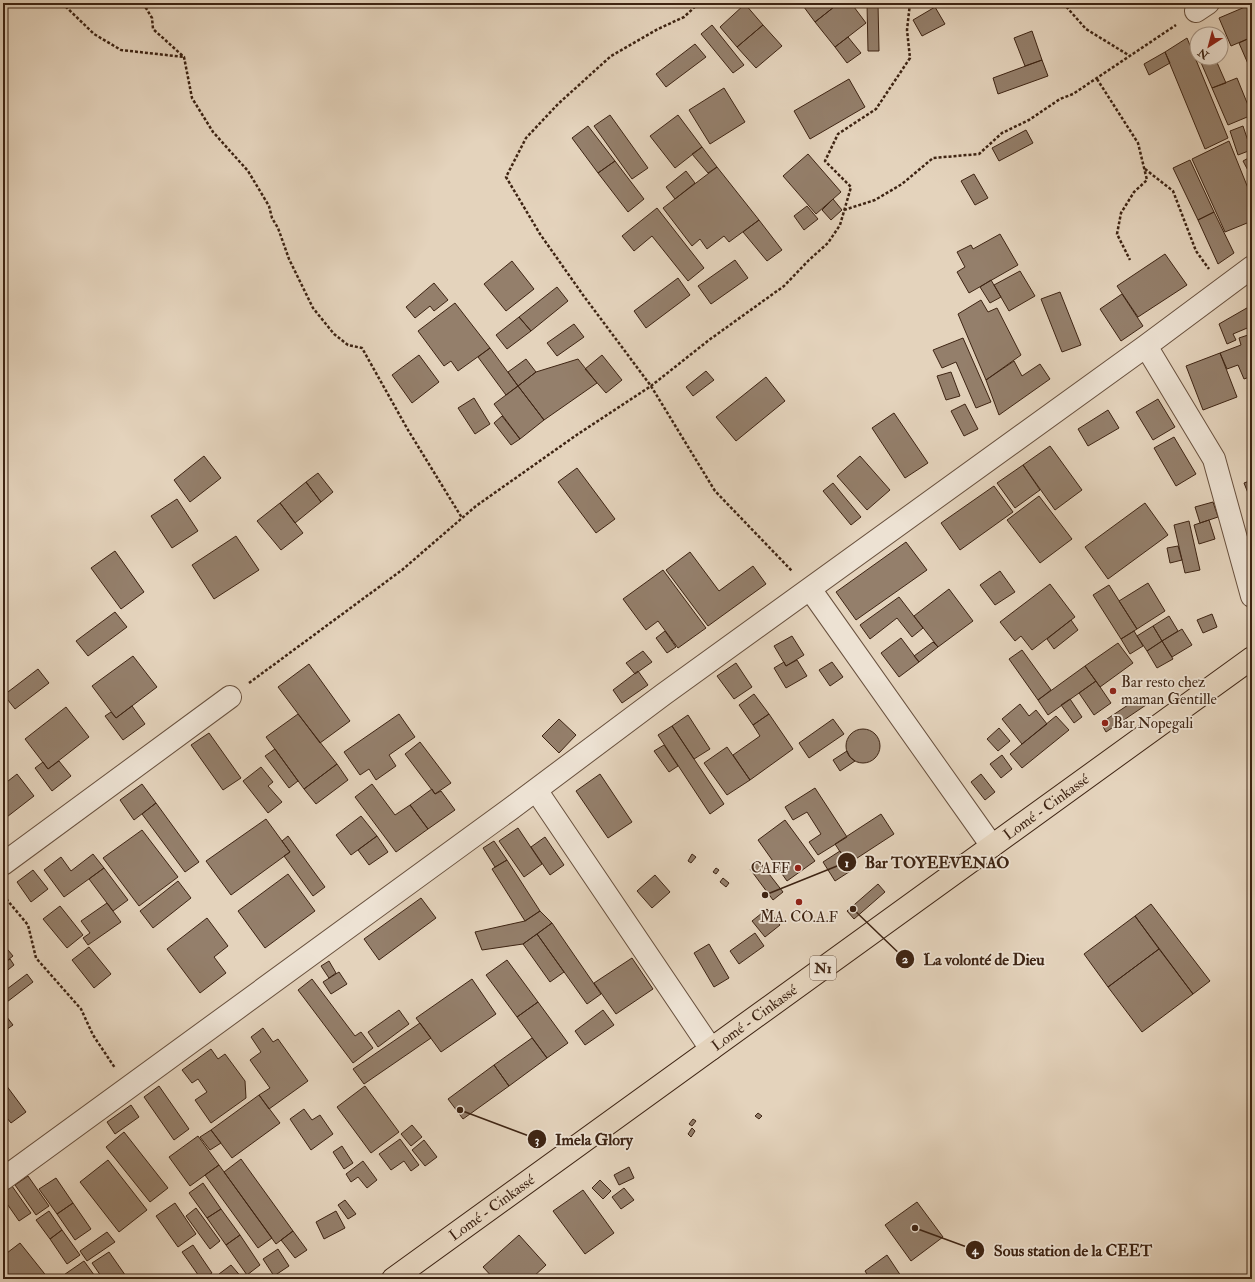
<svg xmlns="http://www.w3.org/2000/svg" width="1255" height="1282" font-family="'IM FELL Double Pica',serif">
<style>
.building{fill:#947f6b;stroke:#3e2413}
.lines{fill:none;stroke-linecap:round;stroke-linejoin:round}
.minor-casing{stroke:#68503d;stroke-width:24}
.highway-casing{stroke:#3e2413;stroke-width:24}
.path{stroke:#3e2413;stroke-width:2.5;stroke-dasharray:3 2;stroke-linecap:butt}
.minor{stroke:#ede2d3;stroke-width:22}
.highway{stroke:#e4d3bc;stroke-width:22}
.poi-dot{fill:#8f2418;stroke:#ede2d3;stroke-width:1.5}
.labels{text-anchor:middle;stroke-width:3.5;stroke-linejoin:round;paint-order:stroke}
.shield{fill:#ede2d3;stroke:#725d4d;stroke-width:1}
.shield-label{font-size:14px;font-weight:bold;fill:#3e2413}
.poi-label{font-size:15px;fill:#3e2413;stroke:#ede2d3;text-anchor:start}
.street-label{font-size:15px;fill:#3e2413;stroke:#ede2d3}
.leader{fill:none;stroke:#3e2413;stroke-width:1.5}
.callout-dot{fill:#3e2413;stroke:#ede2d3;stroke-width:1.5}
.mark-label{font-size:12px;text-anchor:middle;font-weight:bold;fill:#fff}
.callout-label{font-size:16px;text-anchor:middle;font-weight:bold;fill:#3e2413;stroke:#ede2d3;stroke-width:3.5;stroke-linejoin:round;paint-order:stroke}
</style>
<rect width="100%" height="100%" fill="#e4d3bc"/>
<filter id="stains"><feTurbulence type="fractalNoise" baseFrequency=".005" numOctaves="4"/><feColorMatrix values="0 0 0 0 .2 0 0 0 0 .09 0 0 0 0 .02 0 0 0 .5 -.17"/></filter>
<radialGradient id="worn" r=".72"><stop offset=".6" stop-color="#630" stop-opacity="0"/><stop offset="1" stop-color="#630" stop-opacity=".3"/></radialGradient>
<path class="building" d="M801,3H839L815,22Z
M839,3H851L866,23L835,47L815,22Z
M867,3H878L879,51H868Z
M745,4L763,25L737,47L720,27Z
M1252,4V37L1231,46L1219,18Z
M935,7L945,24L922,36L913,20Z
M712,25L744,65L733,73L701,34Z
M763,25L782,46L756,68L737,47Z
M1203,30L1206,34H1197Z
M1032,31L1042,60L1025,66L1014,38Z
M848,37L861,53L847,63L835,47Z
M1252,37V73L1239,43Z
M1187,38L1228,138L1205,149L1165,52Z
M695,44L706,57L666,87L656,74Z
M1165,52L1170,63L1149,75L1144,64Z
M1199,58H1215L1226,83L1212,88Z
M1042,60L1048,76L998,94L993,78Z
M1237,78L1252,115L1228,125L1212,88Z
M849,79L865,107L810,139L794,111Z
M724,88L745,122L710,144L689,110Z
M610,115L648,168L632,179L594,126Z
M678,115L702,147L675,168L650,136Z
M588,126L615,161L598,173L572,138Z
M1243,126L1251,150L1238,155L1230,131Z
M1026,130L1033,143L999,161L992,148Z
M1229,141L1252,198V221L1225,232L1192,159Z
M702,147L717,167L708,173L692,154Z
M808,154L841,192L816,214L783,176Z
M1252,156V178L1243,161Z
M1190,160L1214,212L1198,220L1173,168Z
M615,161L644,199L628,212L598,173Z
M717,167L759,220L729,242L724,236L707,249L700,239L692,246L663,208Z
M686,171L695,183L675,199L666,187Z
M974,174L988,198L975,205L961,181Z
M833,199L842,210L831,220L822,210Z
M807,206L818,219L804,230L794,216Z
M657,208L704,268L688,281L652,236L634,251L622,236Z
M1214,212L1234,253L1218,264L1198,220Z
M759,220L782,250L767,261L743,232Z
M1000,234L1018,265L969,293L957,272L965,267L957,252L971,245L973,249Z
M1165,254L1187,285L1138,317L1117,286Z
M735,260L748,278L711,304L698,286Z
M512,261L534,289L506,311L484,284Z
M1020,271L1035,296L1009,311L994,285Z
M678,278L690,295L646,328L634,311Z
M991,280L1001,297L990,303L980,287Z
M434,283L448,300L434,311L430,306L415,318L406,307Z
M557,287L568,301L531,331L519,317Z
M1060,292L1081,345L1062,352L1041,299Z
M1122,294L1143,326L1121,341L1100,309Z
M981,300L988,312L997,308L1021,355L986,380L958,314Z
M455,303L490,348L458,371L451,361L444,366L418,331Z
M1252,305V326L1233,334L1236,340L1227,344L1219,324Z
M519,317L531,331L507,349L496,335Z
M574,324L584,337L557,356L547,343Z
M1251,334L1252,337V376L1244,379L1238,365L1227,369L1220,353L1241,345L1239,338Z
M963,338L991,402L976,408L956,362L942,368L933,350Z
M490,348L518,386L506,395L478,357Z
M1220,353L1237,397L1203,410L1186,366Z
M419,355L439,382L412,403L392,375Z
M602,355L622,380L606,393L585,369Z
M526,359L536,372L518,386L508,372Z
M578,359L597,383L544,420L518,386L536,372Z
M1014,361L1022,376L1040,364L1050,379L999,415L986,380Z
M706,371L714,380L693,396L686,387Z
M951,372L960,396L946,400L937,376Z
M766,377L785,401L736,441L716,417Z
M518,386L544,420L520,439L494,404Z
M474,398L490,424L475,434L458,408Z
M1158,399L1175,427L1153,440L1136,412Z
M965,404L978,429L964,436L951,411Z
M1108,410L1119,428L1088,446L1078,429Z
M894,413L928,463L905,478L872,428Z
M502,416L520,439L511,445L494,423Z
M1174,437L1196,474L1176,486L1154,448Z
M1050,446L1082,490L1055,510L1023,465Z
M204,456L221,478L190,502L174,480Z
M860,456L890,490L867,510L837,476Z
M1023,465L1040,490L1015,508L997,483Z
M577,468L615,519L596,533L558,482Z
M318,473L333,492L321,502L306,482Z
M1252,480V503L1244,483Z
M306,482L321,502L295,523L280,503Z
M833,483L861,517L851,525L823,491Z
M994,486L1013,512L960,550L941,523Z
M1039,496L1072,539L1040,563L1007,520Z
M177,499L198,531L172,548L151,516Z
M1213,502L1218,517L1200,523L1195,507Z
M280,503L303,533L281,550L257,521Z
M1145,503L1168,535L1108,579L1085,547Z
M1209,520L1215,539L1199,544L1194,525Z
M1189,521L1200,570L1185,573L1174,525Z
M236,536L259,570L214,599L192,565Z
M906,542L927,570L856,620L836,592Z
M1178,546L1182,560L1170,563L1167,548Z
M115,551L144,592L121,609L91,568Z
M690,552L719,591L753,566L766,584L708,626L666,570Z
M663,570L706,628L678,648L658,621L646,630L623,599Z
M1000,571L1015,592L995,605L980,585Z
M1148,583L1165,611L1137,629L1119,601Z
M1050,584L1075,617L1032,650L1021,636L1015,641L1000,622Z
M1109,585L1137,629L1121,639L1093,595Z
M949,589L973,621L938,647L914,616Z
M899,597L923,628L912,637L897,618L870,639L860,625Z
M115,612L127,627L88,656L76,641Z
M1212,614L1217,627L1203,633L1197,620Z
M1169,616L1178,631L1162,641L1153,626Z
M1071,620L1078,630L1054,649L1047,639Z
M1153,626L1162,641L1147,651L1137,636Z
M1182,629L1192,645L1172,657L1162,641Z
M665,631L676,647L667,653L656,638Z
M1134,631L1143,646L1130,654L1121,639Z
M792,636L804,655L786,666L774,646Z
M901,638L919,662L899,677L881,653Z
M1162,641L1173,659L1157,668L1147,651Z
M933,642L938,647L919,662L914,656Z
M1118,643L1133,663L1100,687L1085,666Z
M1022,650L1051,690L1038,700L1009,659Z
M643,651L652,662L635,674L626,663Z
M133,656L157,687L116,718L92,686Z
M797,660L807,676L786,688L774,668L784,662L786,666Z
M832,662L843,677L830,686L819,670Z
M736,663L752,687L734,699L717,676Z
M309,664L350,721L320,743L278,687Z
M1085,666L1096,681L1048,715L1038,700Z
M38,669L49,683L15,709L4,695Z
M638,671L648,685L622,703L613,690Z
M1096,681L1111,703L1094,715L1079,693Z
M754,694L769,714L753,725L739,705Z
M1140,697L1146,705L1106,732L1101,723Z
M1070,699L1082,717L1074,723L1061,705Z
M1020,704L1029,716L1036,710L1047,724L1022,744L1002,719Z
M132,706L145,724L123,740L105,716L111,712L116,718Z
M66,707L89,737L48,769L25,739Z
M298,714L337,764L304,789L266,737Z
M399,714L415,737L389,755L396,766L376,780L369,769L360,775L344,752Z
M769,714L793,749L750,780L733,755L760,736L753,725Z
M688,715L710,749L694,759L672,726Z
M1056,716L1069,730L1022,768L1010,754Z
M559,719L576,735L559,753L542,736Z
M833,719L844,734L809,758L799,743Z
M672,726L724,804L710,814L658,735Z
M999,728L1010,741L998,751L987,739Z
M846 746a17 17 0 1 1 34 0a17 17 0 1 1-34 0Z
M209,733L241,778L223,790L191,745Z
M420,742L451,783L435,794L405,754Z
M664,745L678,766L669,772L654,751Z
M727,747L750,780L727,795L704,763Z
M275,749L298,781L289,788L265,756Z
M847,751L850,757L855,761L840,771L833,760Z
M1002,755L1012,769L1001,778L990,764Z
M59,761L71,776L52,791L35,768L43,762L48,769Z
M337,764L348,780L316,804L304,789Z
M261,767L273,782L268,786L282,802L268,813L243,781Z
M17,774L34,796L3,820V785Z
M600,774L632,822L608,838L576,791Z
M981,774L995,792L985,800L971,782Z
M142,784L156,803L134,820L120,800Z
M372,784L395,815L410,805L428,829L396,852L355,797Z
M815,788L847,837L818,855L809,842L821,834L807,812L793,820L785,807Z
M432,789L435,794L441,791L455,810L428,829L410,805Z
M156,803L199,862L185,872L142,814Z
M881,814L894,834L848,864L835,844Z
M361,816L377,836L351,855L336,835Z
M266,819L290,852L231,895L206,861Z
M785,820L815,861L787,881L758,840Z
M518,828L542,864L524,877L499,841Z
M142,830L178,877L139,906L103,858Z
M288,836L325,887L313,896L284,856L290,852L282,841Z
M377,836L388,852L369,865L358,850Z
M545,837L564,865L550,875L531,847Z
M494,841L507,860L495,867L483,848Z
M840,851L852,870L835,881L823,862Z
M93,854L104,868L64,897L44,870L61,857L71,871Z
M692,854L696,857L691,863L688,861Z
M507,860L540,911L525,921L492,869Z
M759,861L783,892L773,900L750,869Z
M104,868L128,900L113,911L89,879Z
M716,868L719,870L716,874L713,872Z
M33,870L48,889L31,902L17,882Z
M288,874L315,911L265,948L238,911Z
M655,875L670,892L652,908L637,891Z
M723,878L729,883L726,887L720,882Z
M178,881L191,898L153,928L140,911Z
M878,884L885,892L854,919L847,911Z
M421,898L436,918L379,960L364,939Z
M107,903L121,922L88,945L83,938L90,933L81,921Z
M1151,904L1210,981L1193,994L1135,916Z
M60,906L83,935L67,948L43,919Z
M767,909L780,925L765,937L752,921Z
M540,911L552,923L523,944L482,950L475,932L525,921Z
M1135,916L1159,949L1108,987L1084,954Z
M207,918L228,946L214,957L226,973L200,993L167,949Z
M552,923L601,994L587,1004L537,934Z
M755,933L764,946L739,964L730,951Z
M537,934L564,972L550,982L523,944Z
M3,944L13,956L3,964Z
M709,944L729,978L714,987L694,953Z
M89,947L111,974L94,988L72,960Z
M1159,949L1193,994L1142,1032L1108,987Z
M632,958L653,989L616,1014L594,983Z
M10,959L14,965L3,974V964Z
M507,960L538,1002L517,1017L486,975Z
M329,961L336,973L329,978L321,966Z
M339,972L347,984L331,994L323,982Z
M27,974L33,982L3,1005V992Z
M312,979L355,1036L361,1032L373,1048L353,1063L298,990Z
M472,979L496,1014L441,1052L416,1018Z
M538,1002L568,1043L547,1058L517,1017Z
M399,1010L409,1024L378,1047L368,1032Z
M603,1010L614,1025L585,1045L575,1031Z
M3,1012L13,1025L3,1032Z
M420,1023L431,1038L364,1084L353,1069Z
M263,1028L273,1042L278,1039L308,1081L269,1109L259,1095L270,1088L250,1060L261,1052L251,1037Z
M532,1038L547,1058L509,1086L494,1065Z
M211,1049L218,1059L225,1054L245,1081L246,1098L211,1123L195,1100L207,1092L198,1079L192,1083L182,1070Z
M494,1065L509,1086L463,1119L448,1099Z
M3,1081L26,1112L11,1123L3,1113Z
M159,1086L189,1129L174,1140L144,1097Z
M365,1086L399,1132L371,1153L337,1107Z
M259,1095L280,1123L232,1158L211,1130Z
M131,1105L139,1117L115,1134L107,1122Z
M304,1109L312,1120L320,1115L333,1134L311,1150L290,1119Z
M758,1113L762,1116L759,1119L755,1116Z
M693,1119L696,1121L692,1126L689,1124Z
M412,1125L422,1137L411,1146L401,1134Z
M692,1128L695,1131L691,1137L688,1134Z
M211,1130L221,1143L210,1150L200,1137Z
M124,1132L168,1188L150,1202L106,1147Z
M198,1136L219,1165L190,1186L169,1157Z
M400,1139L419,1165L411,1171L404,1161L391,1170L379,1154Z
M424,1140L437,1157L425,1166L412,1150Z
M342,1146L353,1163L344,1169L333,1152Z
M241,1159L293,1231L276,1244L224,1172Z
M108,1160L147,1210L119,1232L80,1182Z
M363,1161L377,1180L367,1188L358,1177L351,1182L346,1174Z
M219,1165L272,1238L258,1248L205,1175Z
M629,1167L634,1178L619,1185L614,1175Z
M28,1176L49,1206L36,1215L15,1185Z
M56,1178L73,1203L57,1214L39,1189Z
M600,1180L611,1191L603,1199L592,1188Z
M203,1183L221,1209L207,1218L189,1193Z
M12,1186L31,1213L19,1221L3,1198V1193Z
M624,1188L634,1200L621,1209L612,1197Z
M583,1190L614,1233L585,1254L553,1211Z
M345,1200L356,1214L348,1219L338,1205Z
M917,1202L943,1237L911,1261L885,1225Z
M73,1203L91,1229L75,1240L57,1214Z
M175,1203L196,1234L178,1247L156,1216Z
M196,1208L220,1241L210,1249L186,1216Z
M221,1209L240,1235L226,1245L207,1218Z
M49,1211L62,1230L50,1239L36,1220Z
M336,1211L345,1228L324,1239L316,1222Z
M62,1230L80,1255L67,1264L50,1239Z
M293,1231L307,1250L295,1258L281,1240Z
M107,1232L115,1242L87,1261L80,1251Z
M240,1235L260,1265L247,1275L226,1245Z
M519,1235L546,1265L531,1279H494L483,1267Z
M20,1243L48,1278L46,1279H3V1256Z
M193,1245L212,1273L203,1279H201L182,1252Z
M278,1249L289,1266L274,1276L263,1259Z
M109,1252L128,1279H103L92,1263Z
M887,1255L903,1279H870L865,1271Z
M84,1261L97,1279H58Z
M231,1265L243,1279H223L219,1274Z"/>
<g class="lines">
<defs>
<path id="minor" d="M1196,11L1208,3
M1146,346L1214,459L1252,596
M810,589L992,846
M536,790L711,1049
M3,864L230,697
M3,1179L509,810L664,694L1146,346L1252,267"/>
<g id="highway">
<path id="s1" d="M393,1279L1252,658"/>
</g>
</defs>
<use href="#minor" class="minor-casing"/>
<use href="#highway" class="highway-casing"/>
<path class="path" d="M62,3L94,34L121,50L184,57
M143,3L152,18L153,29L184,57L192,98L213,132L248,171L269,206L272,218L278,228L289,259L313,308L334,334L348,345L362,348L408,430L462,518
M699,3L684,17L658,29L611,56L558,104L526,138L506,177L540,234L583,295L651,386L715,491L792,571
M1063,3L1086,29L1130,56
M1097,79L1138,143L1147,180L1134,192L1121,213L1117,234L1130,260
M1145,169L1173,191L1196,251L1209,269
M844,210L875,200L902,184L933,158L979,154L1002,133L1029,120L1060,99L1073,94L1176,25
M249,683L402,570L476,506L578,434L651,386L709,340L784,286L809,260L828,243L840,225L851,187L825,161L838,134L876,109L910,58L907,30L910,3
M3,895L28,925L36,958L81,1009L93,1035L115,1068"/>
<use href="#minor" class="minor"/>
<use href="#highway" class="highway"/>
</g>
<g class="poi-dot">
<circle cx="1113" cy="691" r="4"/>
<circle cx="1105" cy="723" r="4"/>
<circle cx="798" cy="868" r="4"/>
<circle cx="799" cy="902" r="4"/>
</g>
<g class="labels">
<rect class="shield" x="810" y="956" width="26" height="24" rx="3"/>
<g class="shield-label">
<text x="823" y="973">N1</text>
</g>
<g class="poi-label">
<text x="1121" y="687">Bar resto chez<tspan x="1121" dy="17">maman Gentille</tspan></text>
<text x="1113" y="728">Bar Nopegali</text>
<text x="790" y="873" text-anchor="end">CAFF</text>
<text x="799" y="922" text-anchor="middle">MA. CO.A.F</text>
</g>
<g class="street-label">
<text dy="5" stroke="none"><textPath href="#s1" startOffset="806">Lomé - Cinkassé</textPath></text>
<text dy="5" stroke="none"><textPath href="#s1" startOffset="446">Lomé - Cinkassé</textPath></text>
<text dy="5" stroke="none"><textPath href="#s1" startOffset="122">Lomé - Cinkassé</textPath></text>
</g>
</g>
<path class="leader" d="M765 895L847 862M853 909L905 959M460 1110L537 1139M915 1228L975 1250"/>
<g class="callout-dot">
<circle cx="765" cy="895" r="4"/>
<circle cx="853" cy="909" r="4"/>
<circle cx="460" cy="1110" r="4"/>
<circle cx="915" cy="1228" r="4"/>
<circle cx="847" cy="862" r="10"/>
<circle cx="905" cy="959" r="10"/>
<circle cx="537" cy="1139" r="10"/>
<circle cx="975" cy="1250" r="10"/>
</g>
<g class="mark-label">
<text x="847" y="867">1</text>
<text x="905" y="963">2</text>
<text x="537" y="1144">3</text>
<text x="975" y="1254">4</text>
</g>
<g class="callout-label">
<text x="937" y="868">Bar TOYEEVENAO</text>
<text x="984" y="965">La volonté de Dieu</text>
<text x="594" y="1145">Imela Glory</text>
<text x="1073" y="1256">Sous station de la CEET</text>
</g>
<rect width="1255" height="1282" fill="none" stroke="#e4d3bc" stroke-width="16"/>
<rect x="4" y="4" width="1247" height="1274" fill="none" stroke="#3e2413" stroke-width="2"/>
<rect x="8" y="8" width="1239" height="1266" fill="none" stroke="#3e2413"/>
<g transform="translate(1209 46) rotate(216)"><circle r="19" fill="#ede2d3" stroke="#a79686"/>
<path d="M0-3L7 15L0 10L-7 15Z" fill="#8f2418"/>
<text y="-6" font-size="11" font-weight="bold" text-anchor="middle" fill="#3e2413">N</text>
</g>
<rect width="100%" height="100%" filter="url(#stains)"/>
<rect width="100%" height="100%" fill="url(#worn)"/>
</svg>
